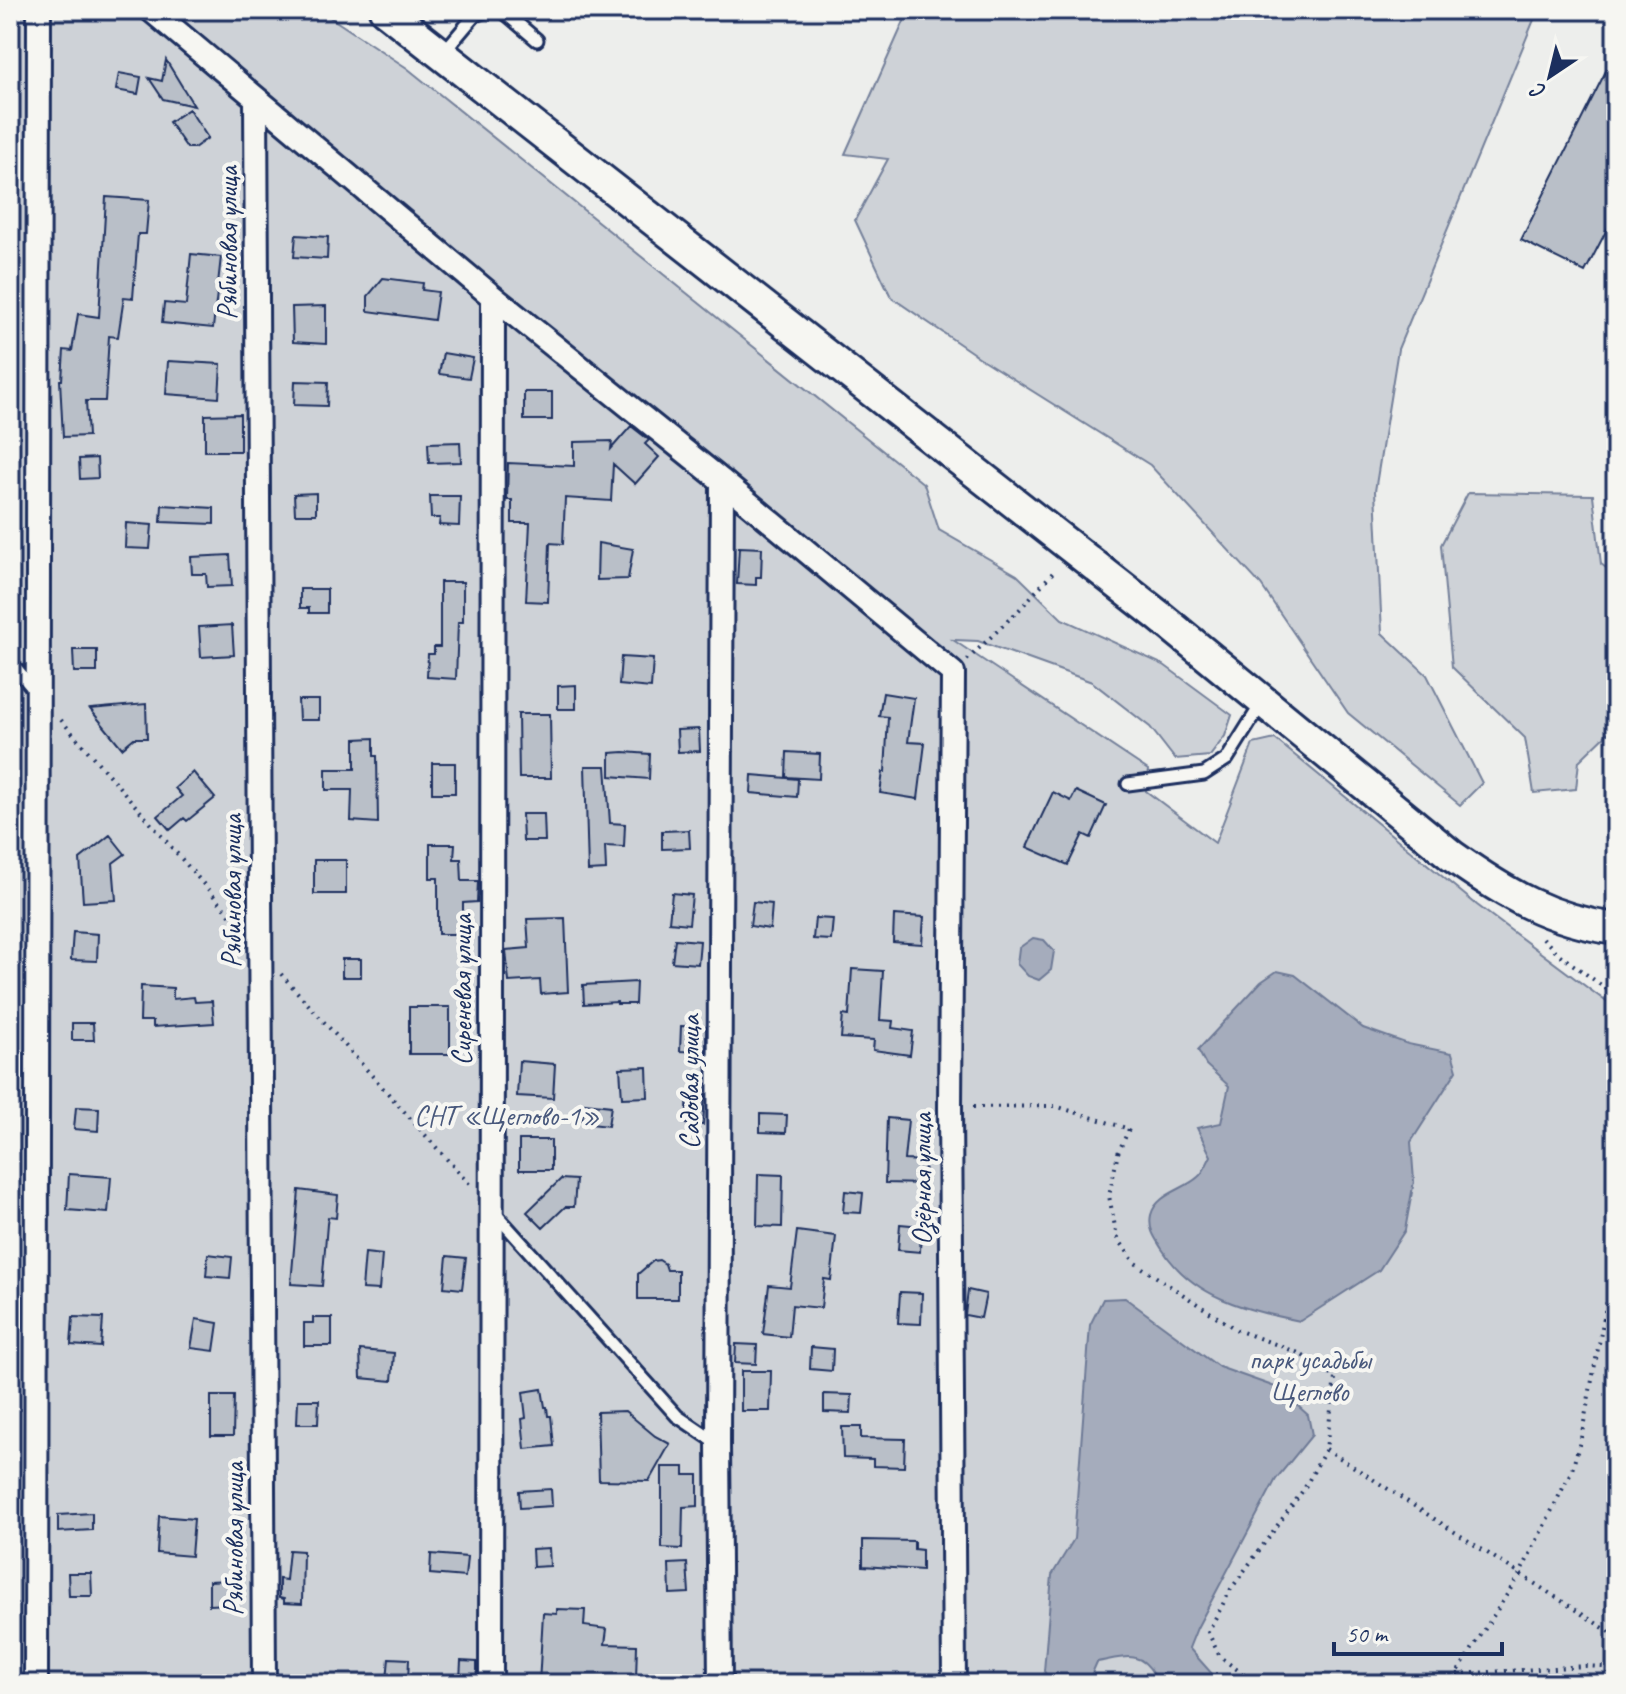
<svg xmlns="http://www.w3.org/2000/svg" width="1626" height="1694" font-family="Caveat,sans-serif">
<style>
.green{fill:#ced2d7;stroke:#74809a;stroke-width:2}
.water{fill:#a5acbc;stroke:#6e7a96;stroke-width:2}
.building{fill:#b9bfc8;stroke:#1b2f5e;stroke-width:2}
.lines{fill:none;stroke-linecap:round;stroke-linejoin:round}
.lane-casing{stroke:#1b2f5e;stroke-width:17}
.street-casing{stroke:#1b2f5e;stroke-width:28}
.secondary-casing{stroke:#1b2f5e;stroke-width:36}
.path{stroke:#1b2f5e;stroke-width:4;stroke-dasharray:2 6;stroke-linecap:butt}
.lane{stroke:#f6f6f2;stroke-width:11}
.street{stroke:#f6f6f2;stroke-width:22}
.secondary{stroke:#f6f6f2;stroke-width:30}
.labels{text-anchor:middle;stroke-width:8;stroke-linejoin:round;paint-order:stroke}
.street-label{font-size:28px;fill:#1b2f5e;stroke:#f6f6f2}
.park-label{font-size:28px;fill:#48587c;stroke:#f6f6f2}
</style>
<rect width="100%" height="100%" fill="#edeeec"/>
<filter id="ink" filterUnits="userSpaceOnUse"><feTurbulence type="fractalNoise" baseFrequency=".0125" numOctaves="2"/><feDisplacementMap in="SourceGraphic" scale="16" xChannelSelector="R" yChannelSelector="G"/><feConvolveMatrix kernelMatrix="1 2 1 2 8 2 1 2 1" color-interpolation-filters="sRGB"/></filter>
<g filter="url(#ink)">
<path class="green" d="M10,10H319L407,68L924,484L939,530L1017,575L1062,619L1164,665L1232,715L1225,736L1210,756L1175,759L1150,727L1092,682L978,641L953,640L1148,770L1146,791L1215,843L1253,744L1275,739L1477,905L1616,1009V1684H10Z
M909,10H1538L1398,349L1375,491L1382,633L1427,675L1482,783L1460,805L1348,713L1261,585L1150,465L983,360L891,297L855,220L888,159L845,154Z
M1468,493L1593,495L1601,564L1616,575V725L1579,761L1576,789L1534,793L1525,738L1452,667L1441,545Z"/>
<path class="water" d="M1033,938L1044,940L1054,951L1051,970L1039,980L1028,976L1017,964L1019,948Z
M1277,971L1295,975L1363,1028L1408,1044L1452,1053L1457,1070L1411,1142L1414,1181L1405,1230L1379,1270L1300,1321C1247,1310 1193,1298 1162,1249C1155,1238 1148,1229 1151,1215C1156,1194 1184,1190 1198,1177C1204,1173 1207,1163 1211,1156L1197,1128L1221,1123L1229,1086L1206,1065L1198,1050L1261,982Z
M1125,1298L1219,1367L1278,1388L1308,1415L1312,1435L1276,1479L1197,1628L1189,1648L1221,1684H1151L1154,1675C1140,1648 1121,1658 1097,1662L1090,1678L1083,1684H1051L1044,1671L1052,1575L1074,1539L1090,1325L1103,1299Z"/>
<path class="building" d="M1616,51V212L1585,272L1521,240Z
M166,60L194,106L163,99L149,78L162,81Z
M119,73L141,77L138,94L116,90Z
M189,109L208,138L194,148H187L169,122Z
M106,197L149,200L146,234H138L133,298L124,297L118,337L109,336L105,401H86L88,436L63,437L60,380H62L64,350L72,351L78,314L99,317Z
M296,235L328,237L327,259L294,257Z
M191,254L221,257L213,328L162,323L164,303L186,305Z
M383,278L423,283L422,290L438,292L434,320L368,311V296Z
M326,306V344L293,342L292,307Z
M443,353L473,358L469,378L439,374Z
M168,361L221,364L219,398L166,394Z
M295,381L328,382L327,406L294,405Z
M524,392H552V420H524Z
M240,414V451H205V415Z
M631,426L649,440L645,444L659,457L635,484L613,464L611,501L565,498L563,544L550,543L548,602L526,601L530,523H512V500H507L508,463L574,466V442L612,441L611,449Z
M460,442L461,462L429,463L428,443Z
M97,458L98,478L80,479L79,459Z
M316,493V514H295L294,494Z
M430,496H460L459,526L439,525L440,518H431Z
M162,505L214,508V524L161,522Z
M126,523L152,525L150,549L125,548Z
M598,543L633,549L628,579L597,580Z
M739,547L762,548L761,577H756V585L737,584Z
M230,555L232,586L207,587L206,574H192L191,557Z
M440,582H463V622H458L456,679L427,677L428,654H434V647H440Z
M300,589H327V613H309V608H300Z
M232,625L234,655L201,657L199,627Z
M73,650H97V672H74Z
M621,657L653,659L651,688L619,685Z
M576,685V709H558V686Z
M883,693L914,698L908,742L925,743L918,799L880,793L883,772H885L888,717L879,716Z
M298,700H319V720H299Z
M146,704L147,738H134L122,748L90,709Z
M518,714H550L551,778H519Z
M699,729L700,751L678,752L677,730Z
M374,738V756H377L378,823L351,821L352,790H326V769H355V739Z
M624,752L650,754L649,779L610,776V753Z
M787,752L820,754L819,779L786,777Z
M432,763H455V793H432Z
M585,766H606L610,823L625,824L624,847L605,846L606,870L588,871Z
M193,772L215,798L187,821L184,818L170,830L158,816L182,796L175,788Z
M752,775L798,779L797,797L751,793Z
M1076,791L1106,805L1091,838L1083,834L1068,865L1027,847L1053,792L1071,801Z
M522,814H544L545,841H523Z
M689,830L690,848L662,849V831Z
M110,835L125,854L113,863L116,900L83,902L80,859Z
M430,844H455L454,859H461L462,881H478L477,902L463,903V934H438V878H430Z
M314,860H346V894H314Z
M672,893L692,895L689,924L669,922Z
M753,902L772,904L770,929L750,926Z
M894,915L924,917L922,944L893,942Z
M565,918L568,992L541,994L540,980L509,982L506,950L529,948L527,919Z
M815,918L833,919L831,940L813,939Z
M73,932L98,934L97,961L71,960Z
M675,939L700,941L698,964L672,962Z
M342,959H361V977H342Z
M852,969L883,971L880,1020L893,1021L892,1028L913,1031L910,1055L873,1050L874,1040L841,1038L843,1015L849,1016Z
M636,982L635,1004H617V1002L584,1004L583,985Z
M141,986L173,988V999L194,997L195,1002L212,1001L214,1023L153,1027V1021H140Z
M409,1007H450V1054H409Z
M72,1023H93L94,1040H72Z
M681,1026L706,1027V1052L680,1051Z
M519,1061L555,1064L553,1098L517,1096Z
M647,1067L648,1097L622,1098L620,1068Z
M688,1093L705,1094L703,1125L686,1124Z
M584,1103L611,1106L608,1126L582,1123Z
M76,1107L99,1108L98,1131L74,1129Z
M760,1114L787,1115L786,1133L760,1132Z
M887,1118L908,1120L904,1160L925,1161L924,1184L885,1183Z
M519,1140H551V1170H519Z
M69,1174L111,1177L108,1213L67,1210Z
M758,1174L783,1175L782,1227L757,1226Z
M561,1179L576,1180L574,1207H565L543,1228L527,1212Z
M299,1190L338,1195L336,1218L328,1217L327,1224L322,1286L291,1284Z
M845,1191L863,1193L861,1213L843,1212Z
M900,1224L921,1226L920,1252L898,1250Z
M797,1231L836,1236L831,1280L824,1279L821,1308L792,1305L789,1337L763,1334L769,1285L790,1287Z
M365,1253L382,1255L379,1290L362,1289Z
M208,1254L232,1257L230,1278L206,1276Z
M447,1256L466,1258L462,1289L444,1287Z
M659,1260L665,1264L667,1270H678V1299H638V1274L653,1261Z
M968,1290L986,1294L981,1318L965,1315Z
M900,1292L922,1293L921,1324L898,1323Z
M73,1317L103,1318L101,1347L71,1345Z
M313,1318H332V1346H304V1323H313Z
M196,1319L218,1323L214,1351L191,1348Z
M736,1344L757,1345L756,1364L735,1363Z
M811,1347L833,1349L832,1371L810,1369Z
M360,1350L394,1353L392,1381L361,1378Z
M741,1371H771L770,1411H741Z
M542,1389L545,1407H547L548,1416H551L554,1446L525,1449L522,1419L526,1418L523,1392Z
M824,1394L852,1395L851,1413L824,1412Z
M211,1396H234L233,1436H211Z
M298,1400H319L318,1424H297Z
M625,1411L655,1436L670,1444L649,1481L599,1480L597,1412Z
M842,1427H861V1438L905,1439L904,1467L873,1466V1459L843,1458Z
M662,1467H684V1475H698V1506L683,1507L682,1549L662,1548Z
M551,1489L552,1506L520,1508L519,1491Z
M92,1513V1530L58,1532V1515Z
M159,1516L194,1519L191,1556L157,1553Z
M863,1540L914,1541V1549L922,1550V1570L863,1566Z
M549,1548L550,1566L533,1567L532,1549Z
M289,1550L303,1551L302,1604L284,1603V1599L279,1598V1579L286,1580Z
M431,1554L467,1557L465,1577L430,1574Z
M687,1563L689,1593L670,1594L669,1564Z
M68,1573H91L92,1596H69Z
M230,1580L231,1604L209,1605V1581Z
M557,1609L585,1610L584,1626L607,1629L605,1644L637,1645L636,1679H606V1683L560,1682V1684H539L543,1613L557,1614Z
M389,1658L409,1659L408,1681L387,1680Z
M461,1661L477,1662V1681L460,1680Z"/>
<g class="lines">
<defs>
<path id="lane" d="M495,10L504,12L537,40
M443,53L475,15L488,10
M10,661L35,691
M1128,784L1204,774L1227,759L1262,703
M493,1211L677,1416L717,1443"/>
<path id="street" d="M151,10L493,297L722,481L953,673L950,1107L954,1684
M256,98L264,1684
M36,1684L39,10
M491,1684L493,297
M720,1684L718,1443L722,481"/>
<path id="secondary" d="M385,10L1159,616L1452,856C1506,894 1549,920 1616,929"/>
</defs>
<use href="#lane" class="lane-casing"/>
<use href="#street" class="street-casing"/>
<use href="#secondary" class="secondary-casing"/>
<path class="path" d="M967,660L1020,609L1056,569
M61,720L239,925
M1543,938L1556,952L1616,996
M281,974L470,1185
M973,1107L1055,1106L1129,1129L1118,1153L1109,1196L1117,1237L1135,1263L1237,1330L1299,1353L1335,1378L1326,1449L1304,1489L1231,1589L1208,1632L1220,1657L1257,1684
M1326,1449L1616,1636
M1457,1674L1586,1666L1616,1668
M1450,1684L1520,1574L1572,1470L1581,1438L1616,1254"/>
<use href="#lane" class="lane"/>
<use href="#street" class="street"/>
<use href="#secondary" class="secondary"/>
</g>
</g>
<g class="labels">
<g class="street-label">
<text transform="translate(227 243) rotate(-90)" y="10">Рябиновая улица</text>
<text transform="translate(231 891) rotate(-90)" y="10">Рябиновая улица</text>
<text transform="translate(461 990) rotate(-90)" y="10">Сиреневая улица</text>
<text transform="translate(689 1082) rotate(-90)" y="10">Садовая улица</text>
<text transform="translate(921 1179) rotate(-90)" y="10">Озёрная улица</text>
<text transform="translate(233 1539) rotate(-90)" y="10">Рябиновая улица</text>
</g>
<g class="park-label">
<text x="507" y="1125">СНТ «Щеглово-1»</text>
<text x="1310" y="1369">парк усадьбы<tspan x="1310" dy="32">Щеглово</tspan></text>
</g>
</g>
<rect width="1626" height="1694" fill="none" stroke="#f6f6f2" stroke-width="40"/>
<rect x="20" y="20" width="1586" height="1654" fill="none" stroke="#1b2f5e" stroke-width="3" filter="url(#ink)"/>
<g transform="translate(1550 76) rotate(215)" stroke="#f6f6f2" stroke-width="6" paint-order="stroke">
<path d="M0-6L14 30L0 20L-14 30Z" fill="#1b2f5e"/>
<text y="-12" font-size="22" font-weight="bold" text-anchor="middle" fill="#1b2f5e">С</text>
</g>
<path d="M1334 1642v12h168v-12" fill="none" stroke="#1b2f5e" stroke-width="4"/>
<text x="1346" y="1642" font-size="24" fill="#1b2f5e" stroke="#f6f6f2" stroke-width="6" paint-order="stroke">50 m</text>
</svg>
